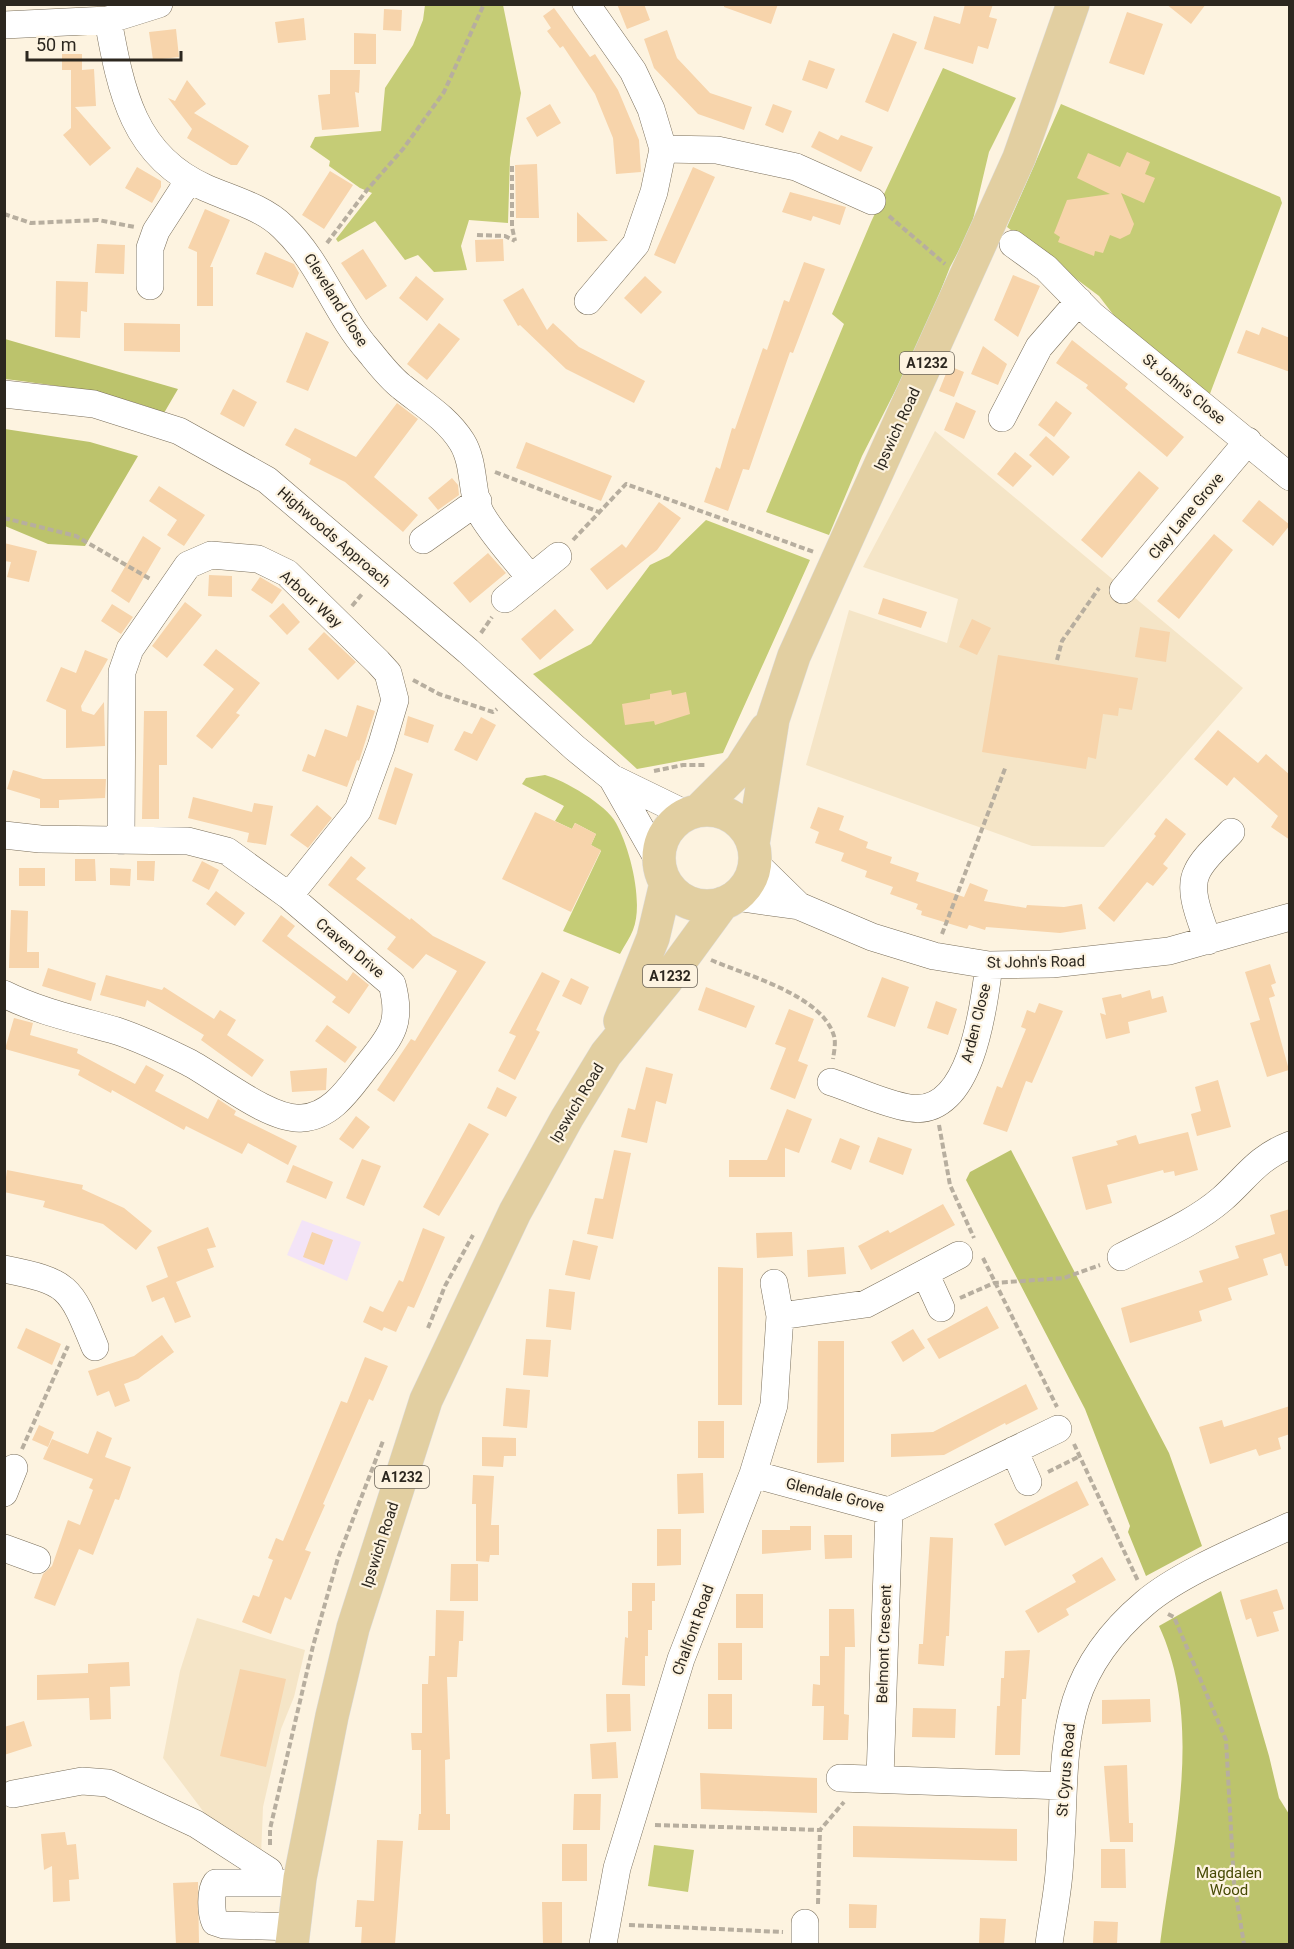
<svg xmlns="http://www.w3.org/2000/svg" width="1294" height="1949" font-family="Roboto,sans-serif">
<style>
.built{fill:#f5e5c7}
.medical{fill:#f3e4f7}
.green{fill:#c5cc76}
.forest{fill:#bcc36c}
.building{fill:#f7d4ab}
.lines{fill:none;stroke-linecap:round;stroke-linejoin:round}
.minor-casing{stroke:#796e5a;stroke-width:28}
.major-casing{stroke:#dddcdb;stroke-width:34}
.path{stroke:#b7ae9f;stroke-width:4;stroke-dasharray:6 3;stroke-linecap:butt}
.minor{stroke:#fff;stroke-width:27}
.major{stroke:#e2cfa1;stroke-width:33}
.labels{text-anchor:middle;stroke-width:4.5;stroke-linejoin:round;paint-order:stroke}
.shield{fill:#fdf3e0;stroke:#6b6459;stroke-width:1.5}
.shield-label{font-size:14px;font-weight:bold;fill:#2c271f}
.street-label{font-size:15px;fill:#2c271f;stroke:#fdf3e0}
.park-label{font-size:15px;fill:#474a05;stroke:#fdf3e0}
</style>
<rect width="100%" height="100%" fill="#fdf3e0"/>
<path class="built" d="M935,431L1243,688L1104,847L1032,846L806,765L849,610L947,643L958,599L863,567Z
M197,1618L305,1650L294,1697L281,1729L263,1807L261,1856L209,1819L163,1758L180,1671Z"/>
<path class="medical" d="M302,1220L361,1242L347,1281L287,1255Z"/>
<path class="green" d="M425,5H503L521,93L510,158L508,223L469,220L461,246L467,270L434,272L418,255L405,260L375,221L338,242L336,239L372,193L360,188L329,166L330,161L310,147L315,137L381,131L385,88L413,45L423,20Z
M943,68L1016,98L989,152L971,228L950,267L922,338L862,456L829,535L766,512L844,324L832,314L871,222Z
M1061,104L1280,197L1282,203L1208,399L1128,334L1099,296L1007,227Z
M706,520L810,560L723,753L637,769L533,674L591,644L650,565L669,556Z
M545,775C564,780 607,805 616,823C630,848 644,903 633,930C630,938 624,946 620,954L563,931L601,851L591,845L596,834L575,823L572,829L555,821L564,806L522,784L526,778Z
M654,1845L694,1850L688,1892L648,1886Z"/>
<path class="forest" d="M5,339L178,389L164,413C113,392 59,386 5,379Z
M5,429L90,442L138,456L85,546L48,544L5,526Z
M1011,1150L1169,1453L1202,1546L1146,1576L1128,1532L1130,1526L1085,1409L966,1180L970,1172Z
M1221,1591L1269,1756L1279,1798L1289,1814V1944H1160C1173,1842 1204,1723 1159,1626Z"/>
<path class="building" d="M617,4H644L650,20L627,29Z
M724,4H778L771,24L724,7Z
M965,4H993L989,17L997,19L988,49L978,46L973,64L924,49L934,16L960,24Z
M1166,4H1206L1191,24Z
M554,8L590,57L595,54L618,90L639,140L641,172L616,174L613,138L595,94L563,46L560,48L547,31L551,28L543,16Z
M384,9L402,10L401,31L383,30Z
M1127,12L1163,24L1144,75L1109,63Z
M304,18L306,40L278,43L275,22Z
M176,29L179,57L153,60L149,32Z
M667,30L677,58L710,93L752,107L744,130L698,114L654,68L644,39Z
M354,33L376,34V64H354Z
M893,33L917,42L888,112L865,102Z
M62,54H82V70L94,69L96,106L75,107L111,148L90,166L63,135L71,128V70H62Z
M809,60L835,69L827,89L802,80Z
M330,70H360L359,93L355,92L359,127L322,130L318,95L330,94Z
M187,80L206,104L194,113L249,146L237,165H231L187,138L192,129L168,98L175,101Z
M550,104L561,123L537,137L526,118Z
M773,104L792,111L783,133L765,125Z
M819,131L838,140L841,135L873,147L861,172L811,147Z
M1127,152L1150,162L1145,174L1155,178L1144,203L1121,193L1134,224L1130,234L1120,239L1110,235L1103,253L1095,251L1094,256L1058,242L1060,237L1054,233L1067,200L1110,194L1077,178L1088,153L1120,167Z
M537,164L539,218H516L515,165Z
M137,167L161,181V187L152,203L125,188Z
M693,167L715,177L675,264L654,255Z
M330,171L353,185L324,229L302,215Z
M790,192L846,207L840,225L813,216L811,221L782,212Z
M205,209L230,220L210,267H213V306H197V252L188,248Z
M577,212L608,241L577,242Z
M503,239L504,261L476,262L475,240Z
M97,244L125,245L124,274L95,273Z
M363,249L387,286L366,300L341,263Z
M265,252L294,264L299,273L293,288L256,274Z
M804,262L825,269L793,353L790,352L749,470L743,469L728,511L704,502L716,467L720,469L732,428L735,429L763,348L767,350L784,300L789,302Z
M1013,275L1040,286L1018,337L994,320Z
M416,276L444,299L427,321L399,298Z
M645,276L662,292L641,314L624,298Z
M56,281L88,282L87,312L81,311L80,338L55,337Z
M523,288L547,330L553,323L579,347L645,381L634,403L566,369L520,325L518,326L503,300Z
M124,323L180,324V352L124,351Z
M439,323L460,339L427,380L407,364Z
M1262,327L1290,338V372L1237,353L1246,330L1259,335Z
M306,332L329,342L308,391L286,382Z
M1072,340L1128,384L1125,388L1184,437L1167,457L1086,388L1088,385L1056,363Z
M983,346L1007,364L998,385L971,374Z
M949,366L964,372L954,397L939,391Z
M233,389L257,402L244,427L220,414Z
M1056,401L1072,413L1054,437L1038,425Z
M956,402L976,411L964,439L944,430Z
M397,403L418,419L374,477L418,515L403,532L345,482L309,464L311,459L285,445L295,428L356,457Z
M1046,436L1070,457L1053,476L1029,455Z
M526,442L612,476L601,501L516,468Z
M1015,452L1032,466L1013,487L997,474Z
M1139,471L1159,488L1102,558L1081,540Z
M452,478L458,485L459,495L438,510L428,498Z
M159,486L205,515L184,546L167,535L177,520L149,501Z
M1259,500L1290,525L1273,546L1242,521Z
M659,502L681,518L657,550L607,590L590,569L622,544L626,548Z
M1214,534L1233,550L1179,619L1157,601Z
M143,536L161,548L129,603L111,591Z
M4,543L37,551L29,582L7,577L11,562L4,561Z
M488,553L506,573L470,603L453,583Z
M209,575L232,576V597L208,596Z
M260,577L282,590L272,604L251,590Z
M883,598L927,612L921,628L878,614Z
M185,602L202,615L167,658L152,646Z
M283,603L300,622L287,635L269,616Z
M112,604L133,617L121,634L101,621Z
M555,609L574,630L540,660L521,639Z
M972,619L991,628L977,655L959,647Z
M1140,627L1170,632L1166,662L1135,657Z
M324,632L356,662L338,680L308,649Z
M216,649L260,683L236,713L240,715L212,749L196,736L234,689L203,665Z
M85,650L108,659L81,706L82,711L94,715L104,702L105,746L66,748V710L46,701L61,667L76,673Z
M998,655L1138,678L1132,710L1119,708L1118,716L1103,714L1096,759L1088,757L1086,769L982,752Z
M671,690L672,695L686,692L690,714L655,725L654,721L625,725L622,704L650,699V694Z
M357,705L375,711L359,761L357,760L347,787L302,771L308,754L315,757L325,729L347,737Z
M144,711H167V765H159V819H142Z
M408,716L434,725L428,743L404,735Z
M481,717L496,725L477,761L454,750L464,731L472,734Z
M1218,730L1258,763L1266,754L1290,775V840L1271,827L1278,816L1234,777L1227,786L1194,759Z
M395,767L413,774L396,825L378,819Z
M13,770L43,779H106L105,798L59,800V808H40V799L7,789Z
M193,797L252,812L254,803L273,806L266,845L247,842L249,833L188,818Z
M317,805L332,818L308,848L290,835Z
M818,807L844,816L839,830L868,842L866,848L892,857L890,863L919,873L916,881L964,897L970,883L988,890L984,901L1026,908L1027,905L1064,907L1082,904L1086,929L1060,933L986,927L985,930L969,925L967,929L921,915L922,911L916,909L918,904L890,894L893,887L865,877L867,871L841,861L844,853L815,843L819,832L810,828Z
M535,812L572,829L575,823L596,834L591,845L601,850L571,912L502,879Z
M1166,818L1186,834L1163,864L1168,868L1153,886L1147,882L1114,922L1098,908L1156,836L1154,834Z
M351,856L366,868L356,879L410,920L411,918L433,936L486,962L394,1102L377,1090L411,1039L415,1041L457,971L426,954L413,969L387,949L396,937L328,885Z
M75,859H95L96,881H75Z
M137,861H155L154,881L137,880Z
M202,861L219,870L209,890L192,881Z
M19,868H45V886H19Z
M110,868L131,869L130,886L110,885Z
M216,891L245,913L235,926L206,904Z
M11,910L28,911L27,952H39V968H9Z
M281,915L295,926L287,936L347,981L353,972L369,985L349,1014L332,1002L336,997L262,941Z
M1270,964L1276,983L1271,985L1275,996L1269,998L1289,1070L1267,1077L1250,1023L1260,1020L1245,972Z
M48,968L96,983L91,1001L42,986Z
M542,972L560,981L536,1030L540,1032L515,1080L498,1071L516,1036L509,1033Z
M106,975L162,990L164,987L214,1019L220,1010L236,1020L227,1035L264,1060L252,1077L201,1040L204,1035L147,1000L145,1007L100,995Z
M882,977L909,987L895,1027L867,1017Z
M571,978L589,987L581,1005L562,996Z
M706,987L755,1006L746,1028L698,1010Z
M1150,990L1152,999L1163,996L1167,1012L1128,1022L1130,1033L1106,1039L1100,1013L1106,1015L1102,998L1121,994L1122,998Z
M936,1001L957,1009L948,1035L927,1028Z
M1039,1003L1063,1011L1032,1083L1026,1081L1007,1132L983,1124L997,1086L1002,1088L1026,1029L1021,1027L1027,1010L1035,1013Z
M789,1009L814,1019L798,1061L808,1065L795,1099L770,1089L786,1048L775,1044Z
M14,1018L33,1023L30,1035L78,1049L77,1053L135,1084L146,1065L164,1075L155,1091L208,1119L218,1099L236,1111L234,1115L297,1146L288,1165L248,1143L242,1154L186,1126L184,1130L112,1090L111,1093L78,1075L80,1070L5,1049Z
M327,1025L357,1047L345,1063L315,1041Z
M646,1067L673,1074L666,1104L656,1101L647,1143L621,1137L628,1108L635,1110Z
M327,1068L326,1090L292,1092L290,1071Z
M1218,1080L1231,1127L1197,1136L1191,1114L1201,1111L1195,1087Z
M497,1087L517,1097L506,1117L487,1108Z
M787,1109L812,1119L799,1153L785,1148V1177H729V1160H767Z
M356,1116L370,1127L353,1149L339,1139Z
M469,1123L489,1134L439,1216L423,1207Z
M1188,1132L1198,1170L1175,1176L1174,1171L1164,1173L1163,1170L1107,1185L1112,1203L1086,1210L1072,1157L1118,1145L1116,1141L1136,1135L1139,1144Z
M878,1137L912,1149L903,1175L869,1162Z
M840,1138L860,1146L851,1170L831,1162Z
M614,1150L631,1153L613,1239L587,1234L595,1198L603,1199Z
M362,1159L381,1166L364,1206L346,1198Z
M293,1165L333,1182L326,1199L286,1182Z
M7,1170L83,1185L82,1189L124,1208L152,1231L136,1250L103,1224L43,1207L45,1201L4,1192Z
M943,1204L955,1225L871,1270L858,1246L888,1230L890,1233Z
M1290,1209V1266H1285L1281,1253L1263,1259L1268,1275L1228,1288L1232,1300L1199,1311L1202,1321L1130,1343L1121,1308L1203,1282L1199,1271L1239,1258L1235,1246L1275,1234L1270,1215Z
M208,1227L216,1247L207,1249L214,1267L176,1282L191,1317L175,1323L164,1297L152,1302L146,1286L168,1277L157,1247Z
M423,1228L445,1237L414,1308L408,1306L396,1332L384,1327L382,1331L363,1322L370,1306L383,1312L399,1280L403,1282Z
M312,1232L333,1240L324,1265L303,1257Z
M792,1232L793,1256L757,1258L756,1233Z
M573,1240L598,1246L590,1280L565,1275Z
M844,1247L846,1274L808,1277L807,1250Z
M718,1267L743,1268L742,1405H718Z
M549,1289L575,1292L571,1330L546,1327Z
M987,1306L999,1328L939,1359L927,1339Z
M26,1328L61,1344L52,1365L17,1348Z
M913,1329L925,1348L903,1362L891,1342Z
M162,1335L174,1352L138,1379L124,1384L130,1401L115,1407L109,1391L97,1396L88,1371L134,1356Z
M526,1339L551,1340L548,1377L523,1375Z
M818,1341H844V1462L817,1463Z
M365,1357L388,1366L373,1401L369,1399L323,1504L325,1505L305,1550L311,1552L291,1600L285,1597L271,1634L242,1622L253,1595L259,1597L273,1560L268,1558L276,1538L283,1541L341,1401L347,1403Z
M1026,1384L1038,1409L1006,1425L1005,1423L944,1455L891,1457V1434L933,1432Z
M506,1388L530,1390L527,1428L503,1426Z
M1290,1406V1434L1278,1438L1281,1449L1259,1456L1256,1449L1210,1464L1199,1427L1222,1420L1224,1427Z
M698,1421H724V1458H698Z
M39,1425L54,1432L48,1447L32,1440Z
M97,1431L112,1438L105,1457L131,1467L119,1500L115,1499L93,1555L79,1549L55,1606L34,1598L43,1574L52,1566L68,1520L80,1525L93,1490L89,1488L93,1479L43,1459L52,1439L88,1454Z
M482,1437L516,1438V1456H504L503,1467L482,1466Z
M703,1473L704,1513L678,1514L677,1474Z
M473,1475L494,1476L491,1525H499V1555H490L489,1562L476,1561V1504H472Z
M1077,1481L1089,1505L1005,1546L994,1524Z
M790,1526H811V1550L762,1554V1530H790Z
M657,1529H681V1565L657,1566Z
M824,1535H852V1558L825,1559Z
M930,1537L953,1538L949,1636H946L944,1666L918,1664L919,1644H923Z
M1102,1557L1116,1580L1066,1609L1069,1615L1038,1633L1025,1611L1076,1582L1072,1575Z
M451,1564H478V1601H450Z
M632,1583H655V1601H652V1630H648V1656H645V1686L622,1685L625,1637L628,1638V1611H632Z
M1277,1589L1284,1609L1273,1612L1279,1631L1257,1637L1251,1618L1246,1620L1240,1600Z
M736,1594H763V1628H736Z
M829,1609H854L855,1647H845L844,1714L849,1715L848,1740H823L824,1706H812L813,1684L820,1685V1656H829Z
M436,1610L464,1611L463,1641H459L457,1677H447L450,1759L445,1760L446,1814H450V1830H418L419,1814H421V1750H412L411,1733H422V1684H428L429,1656H435Z
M718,1643H742V1680H718Z
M1030,1650L1026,1699H1022L1020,1755H995L997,1706H1000L1001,1678H1004L1005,1651Z
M129,1662L130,1686L110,1687L111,1719L90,1720L89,1698L37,1700V1675L88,1673V1664Z
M240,1669L286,1679L266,1767L220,1756Z
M606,1694H630L631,1731L607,1732Z
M708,1694H732V1729H708Z
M1150,1699L1151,1722L1102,1724V1700Z
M913,1708L956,1709L955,1738L912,1737Z
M24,1721L32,1746L4,1755V1727Z
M616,1742L618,1778L592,1779L590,1744Z
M1127,1765L1129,1823H1133V1842H1110L1104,1766Z
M700,1773L817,1778V1813L701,1809Z
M574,1794H601L600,1830H573Z
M853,1826L1017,1829V1861L853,1857Z
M65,1832L67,1845L76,1844L79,1879L69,1880L70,1901L53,1902L52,1866L44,1870L41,1834Z
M377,1840L403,1841L395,1944H361L362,1927H355L357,1900L374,1901Z
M562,1844H587V1881H562Z
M1101,1849H1125L1126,1888H1101Z
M198,1882L199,1944H176L173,1883Z
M542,1902H562V1944H543Z
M849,1904L877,1905L876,1928H849Z
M980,1918L1006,1919L1004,1944H979Z
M1094,1921L1118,1922L1117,1944H1093Z"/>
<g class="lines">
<defs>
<path id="minor" d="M586,4L633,71L651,109L663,149L654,192L636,244L588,301
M108,20C121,91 133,156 206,188C231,199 263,207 283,227C320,262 335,312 368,350C378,362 389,377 402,387C423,404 447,418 462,442C475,463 471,492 480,512C491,533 515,558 530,578
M4,25L108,20L159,4
M663,149L717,150L796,167L872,201
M1013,244L1046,268L1092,315L1290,477
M150,286V248L156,231L189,180
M4,394L94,404L179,431L267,480L468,651L575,748L612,778L686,814
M1002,418L1039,347L1079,301
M423,540L478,501
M1123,590L1248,441
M505,599L558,556
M612,778L659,861
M4,835L40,839L188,841L227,851L289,896L392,984C402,1021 393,1034 370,1062C351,1085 334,1116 302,1118C270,1121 217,1077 188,1062C166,1051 141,1039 117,1031C79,1020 40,1012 4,994
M121,841L122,672L130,649L188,565L211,555L258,559L287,573L378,662L388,673L395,700L381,747L358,810L289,896
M755,863L799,906
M735,897L799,906L872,937L934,956L989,965L1052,964L1169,951L1290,917
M1208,941C1202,922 1187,891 1197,872C1203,858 1220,844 1231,832
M831,1082C856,1090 884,1104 910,1108C971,1118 984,1006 989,965
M1121,1257C1155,1239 1193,1224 1222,1199C1246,1178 1257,1158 1290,1145
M4,1269C69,1282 70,1286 95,1347
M925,1273L941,1308
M780,1316L866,1304L959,1255
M1014,1450L1028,1482
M753,1474L889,1511L1058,1429
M4,1493L14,1468
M4,1548L37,1560
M840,1778L1062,1786
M880,1778L889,1511
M13,1794L82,1781L108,1783L196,1824L269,1871
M289,1883H216C210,1891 211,1913 215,1922L224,1925L294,1927
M805,1923V1944
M603,1944L617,1868L681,1659L753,1474L774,1405L780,1316L774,1283
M1049,1944C1052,1921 1057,1897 1059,1873C1069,1761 1048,1685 1145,1603C1180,1573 1247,1546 1290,1526"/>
<path id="major" d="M699,810L741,768L766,729
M659 858a48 48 0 1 1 96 0a48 48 0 1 1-96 0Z
M753,844L773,719L794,656L1019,158L1073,4
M620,1021L653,938L666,883
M292,1944L300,1878L332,1716L353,1628L426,1400L515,1212L567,1118L606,1054L666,981L723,903"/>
</defs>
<use href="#minor" class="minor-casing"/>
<use href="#major" class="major-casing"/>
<path class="path" d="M512,166V227L515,241
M4,214L31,223L98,220L135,227
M889,216L945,264
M477,235L505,236L515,241
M327,243L367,190L403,149L444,92L484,4
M495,472L599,512
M4,518L76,536L152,580
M573,540L626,484L814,552
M352,606L362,594
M481,633L492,617
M1057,660L1062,641L1099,588
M413,680L439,694L493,712L497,709
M654,771L683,765H705
M942,934L1006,766
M711,960C748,976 822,995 834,1036C836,1043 834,1052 833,1059
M939,1125L950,1185L974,1238
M983,1258L1057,1407
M960,1298L994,1283L1064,1278L1100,1265
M428,1328L445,1286L473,1235
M1074,1444L1138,1581
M22,1449L68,1346
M1048,1472L1080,1456
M1168,1614L1174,1617L1226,1740L1234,1883L1244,1944
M655,1825L820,1830L844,1802
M270,1845V1829L313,1646L338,1558L383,1441
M818,1904L820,1830
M629,1925L783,1932"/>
<use href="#minor" class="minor"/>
<use href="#major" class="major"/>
</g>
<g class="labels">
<g class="shield">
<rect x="900" y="352" width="54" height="22" rx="4.5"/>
<rect x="643" y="965" width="54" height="22" rx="4.5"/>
<rect x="375" y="1466" width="54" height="22" rx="4.5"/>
</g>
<g class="shield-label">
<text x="927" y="368">A1232</text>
<text x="670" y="981">A1232</text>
<text x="402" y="1482">A1232</text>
</g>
<g class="street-label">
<text transform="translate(336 300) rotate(58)" y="5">Cleveland Close</text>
<text transform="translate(1184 389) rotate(39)" y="5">St John's Close</text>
<text transform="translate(897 429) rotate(-65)" y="5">Ipswich Road</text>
<text transform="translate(1186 516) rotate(-50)" y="5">Clay Lane Grove</text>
<text transform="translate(334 537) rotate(41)" y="5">Highwoods Approach</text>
<text transform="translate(311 599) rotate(42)" y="5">Arbour Way</text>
<text transform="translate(350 948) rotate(40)" y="5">Craven Drive</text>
<text transform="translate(1036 962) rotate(-1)" y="5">St John's Road</text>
<text transform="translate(976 1023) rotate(-76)" y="5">Arden Close</text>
<text transform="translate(577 1103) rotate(-59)" y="5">Ipswich Road</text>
<text transform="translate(835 1495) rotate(14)" y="5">Glendale Grove</text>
<text transform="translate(380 1545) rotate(-72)" y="5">Ipswich Road</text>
<text transform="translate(693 1630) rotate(-70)" y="5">Chalfont Road</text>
<text transform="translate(884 1644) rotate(-88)" y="5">Belmont Crescent</text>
<text transform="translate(1066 1770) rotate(-85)" y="5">St Cyrus Road</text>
</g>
<g class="park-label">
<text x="1229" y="1878">Magdalen<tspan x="1229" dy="17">Wood</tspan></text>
</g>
</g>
<rect width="1294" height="1949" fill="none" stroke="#2c271f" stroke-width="12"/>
<path d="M27 51v9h154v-9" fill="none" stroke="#2c271f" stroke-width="3"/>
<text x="36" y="51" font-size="18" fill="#2c271f" stroke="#fdf3e0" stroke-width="4.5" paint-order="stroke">50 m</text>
</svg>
